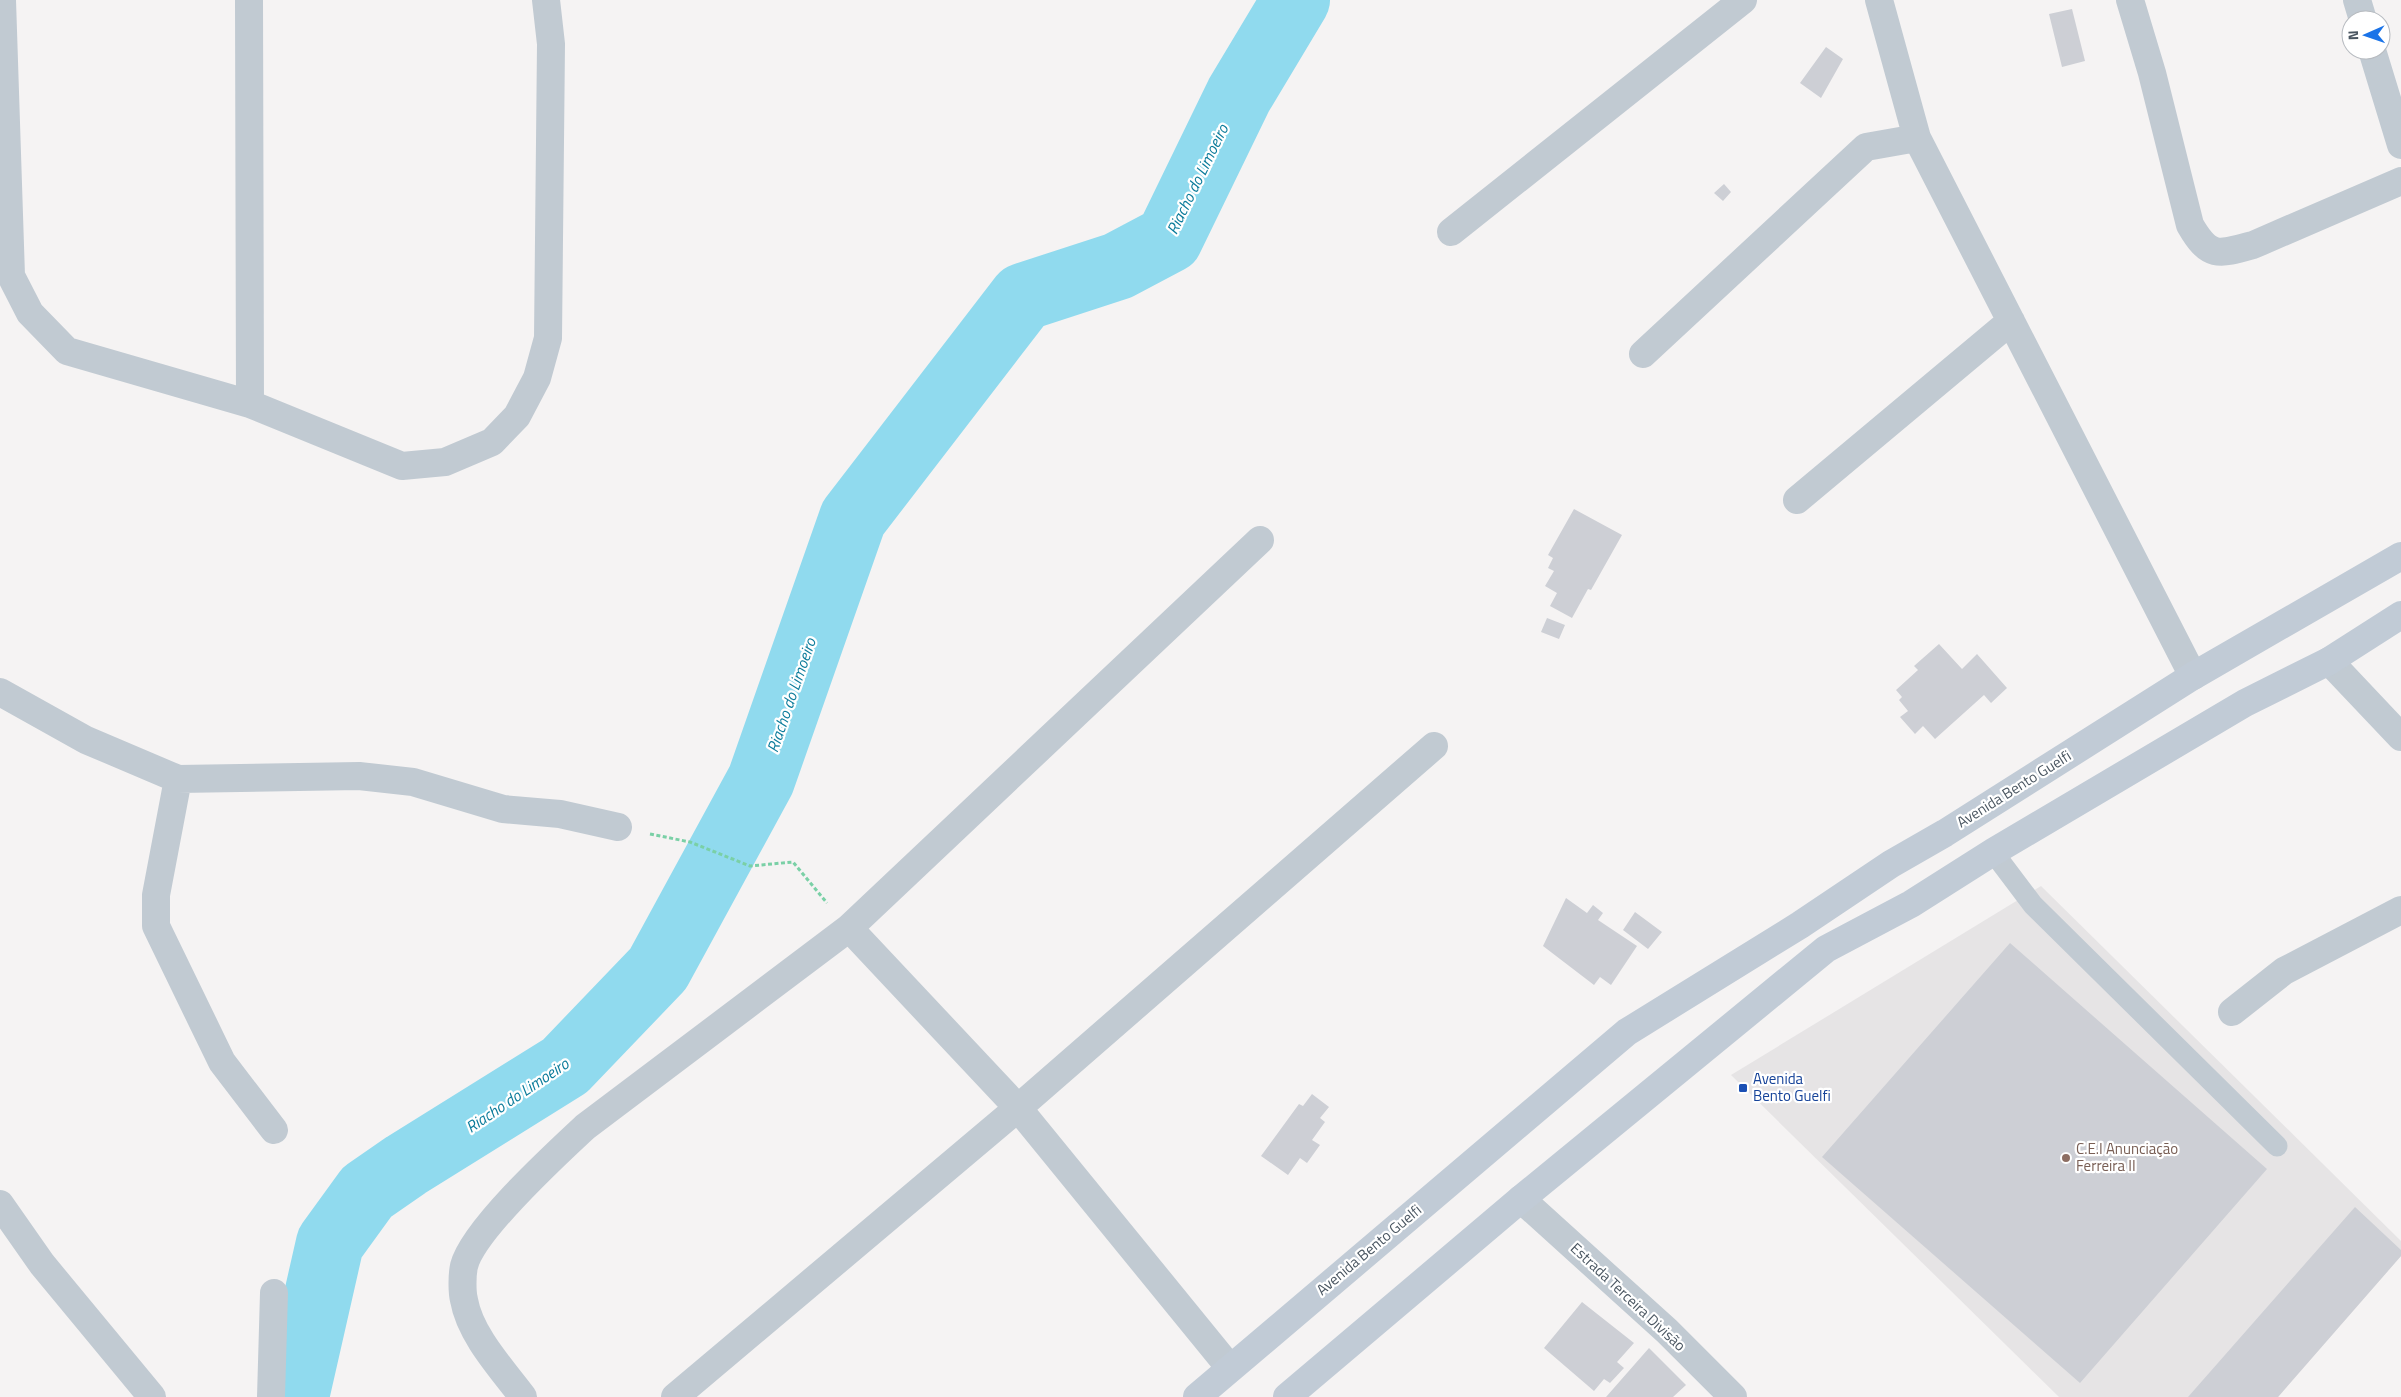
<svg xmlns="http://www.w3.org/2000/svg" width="2401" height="1397" font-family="'Titillium Web',sans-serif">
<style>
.education{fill:#e6e4e5}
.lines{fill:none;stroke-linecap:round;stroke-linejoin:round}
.river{stroke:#90daee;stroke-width:68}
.building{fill:#cdcfd5}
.path{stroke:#7ad0a6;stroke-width:3;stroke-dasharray:4 2.5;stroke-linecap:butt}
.service{stroke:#c1cad2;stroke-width:21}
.minor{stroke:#c1cad2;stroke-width:28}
.secondary{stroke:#c1cbd6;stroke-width:28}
.transit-dot{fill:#1a4fb4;stroke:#fff;stroke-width:2}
.education-dot{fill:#8d6e63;stroke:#fff;stroke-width:2}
.labels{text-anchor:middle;stroke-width:4.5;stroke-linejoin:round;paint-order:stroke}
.street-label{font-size:15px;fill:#4a5661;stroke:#fff}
.transit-label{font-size:15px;fill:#164399;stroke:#fff;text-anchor:start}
.education-label{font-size:15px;fill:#785e54;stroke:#fff;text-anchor:start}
.water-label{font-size:16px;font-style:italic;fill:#0c7c9b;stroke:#fff}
</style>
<rect width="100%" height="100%" fill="#f5f3f3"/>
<path class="education" d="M2041,886L2401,1241V1256L2278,1397H2059L1731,1075Z"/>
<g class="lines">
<path class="river" d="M295,1397L330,1243L367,1192L406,1165L565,1066L658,969L761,780L853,518L1023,297L1118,266L1169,239L1239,95L1296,0"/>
</g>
<path class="building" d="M2072,9L2085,61L2062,67L2049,14Z
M1826,47L1843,59L1821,98L1800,83Z
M1724,184L1731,192L1723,201L1714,193Z
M1574,509L1622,535L1591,590L1588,589L1572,618L1550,606L1557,593L1545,586L1554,571L1548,568L1553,558L1548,555Z
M1547,618L1565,625L1559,639L1541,632Z
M1939,644L1962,669L1977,654L2007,688L1991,703L1984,695L1935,739L1923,726L1915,734L1900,717L1908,711L1899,700L1902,697L1896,690L1918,670L1914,666Z
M1566,898L1587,913L1593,905L1603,913L1598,920L1637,946L1611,985L1600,977L1594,985L1543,946Z
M1635,912L1662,932L1648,949L1623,930Z
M2010,943L2267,1169L2080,1383L1822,1157Z
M1312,1094L1329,1107L1320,1118L1325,1122L1312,1140L1320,1145L1307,1163L1300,1158L1288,1175L1261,1156L1299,1104L1303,1106Z
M2355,1207L2401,1250V1256L2278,1397H2188Z
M1582,1302L1634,1343L1617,1362L1624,1368L1610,1383L1604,1379L1594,1391L1544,1348Z
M1649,1348L1686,1385L1673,1397H1606Z"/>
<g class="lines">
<path class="path" d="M650,834L690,842L750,866L793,862L827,903"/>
<path class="service" d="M1993,852L2033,905L2277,1146"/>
<path class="minor" d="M2,0L11,276L30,313L67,351L250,404L402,466L445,462L492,442L517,416L537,378L548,338L551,44L546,0
M249,0L250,404
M1879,0L1917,138L2193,676
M2130,0L2152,73L2190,225C2209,258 2218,255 2253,245L2401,181
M2357,0L2363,20
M2372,50L2401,145
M1451,232L1743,0
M1643,354L1866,147L1917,138
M1797,500L2011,321
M2329,661L2401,737
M0,692L86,740L178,779L359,776L413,782L503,809L560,814L618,827
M178,779L156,895V926L222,1062L274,1130
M849,928L1018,1108L1230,1368
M2232,1012L2284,971L2401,910
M1521,1199L1667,1331L1733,1397
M0,1204L42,1264L152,1397
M271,1397L274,1293
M523,1397C502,1369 470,1335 464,1300C462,1292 462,1275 464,1266C473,1230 556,1154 585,1127L849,928L1260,540
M675,1397L1018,1108L1434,746"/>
<path class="secondary" d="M1197,1397L1627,1032L1800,925L1891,864L1945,833L2193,676L2401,556
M1287,1397L1521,1199L1826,949L1911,904L1993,852L2245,703L2329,661L2401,615"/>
</g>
<rect class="transit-dot" x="1738" y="1083" width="10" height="10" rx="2.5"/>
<circle class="education-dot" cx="2066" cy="1158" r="5"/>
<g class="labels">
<g class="street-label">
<text transform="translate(2014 789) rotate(-32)" y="5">Avenida Bento Guelfi</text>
<text transform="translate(1369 1250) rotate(-40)" y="5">Avenida Bento Guelfi</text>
<text transform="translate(1628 1297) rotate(43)" y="5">Estrada Terceira Divisão</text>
</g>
<g class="transit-label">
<text x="1753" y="1084">Avenida<tspan x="1753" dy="17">Bento Guelfi</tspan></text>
</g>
<g class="education-label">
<text x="2076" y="1154">C.E.I Anunciação<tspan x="2076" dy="17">Ferreira II</tspan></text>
</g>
<g class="water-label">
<text transform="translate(1197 179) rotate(-64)" y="6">Riacho do Limoeiro</text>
<text transform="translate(791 695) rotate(-71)" y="6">Riacho do Limoeiro</text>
<text transform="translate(517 1095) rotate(-34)" y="6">Riacho do Limoeiro</text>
</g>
</g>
<g transform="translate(2366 35) rotate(268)"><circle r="24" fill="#ffffff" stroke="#b7bbc0"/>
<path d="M0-4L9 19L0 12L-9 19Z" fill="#1a73e8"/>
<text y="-8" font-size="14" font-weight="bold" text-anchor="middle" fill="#4a5661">N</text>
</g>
</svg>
